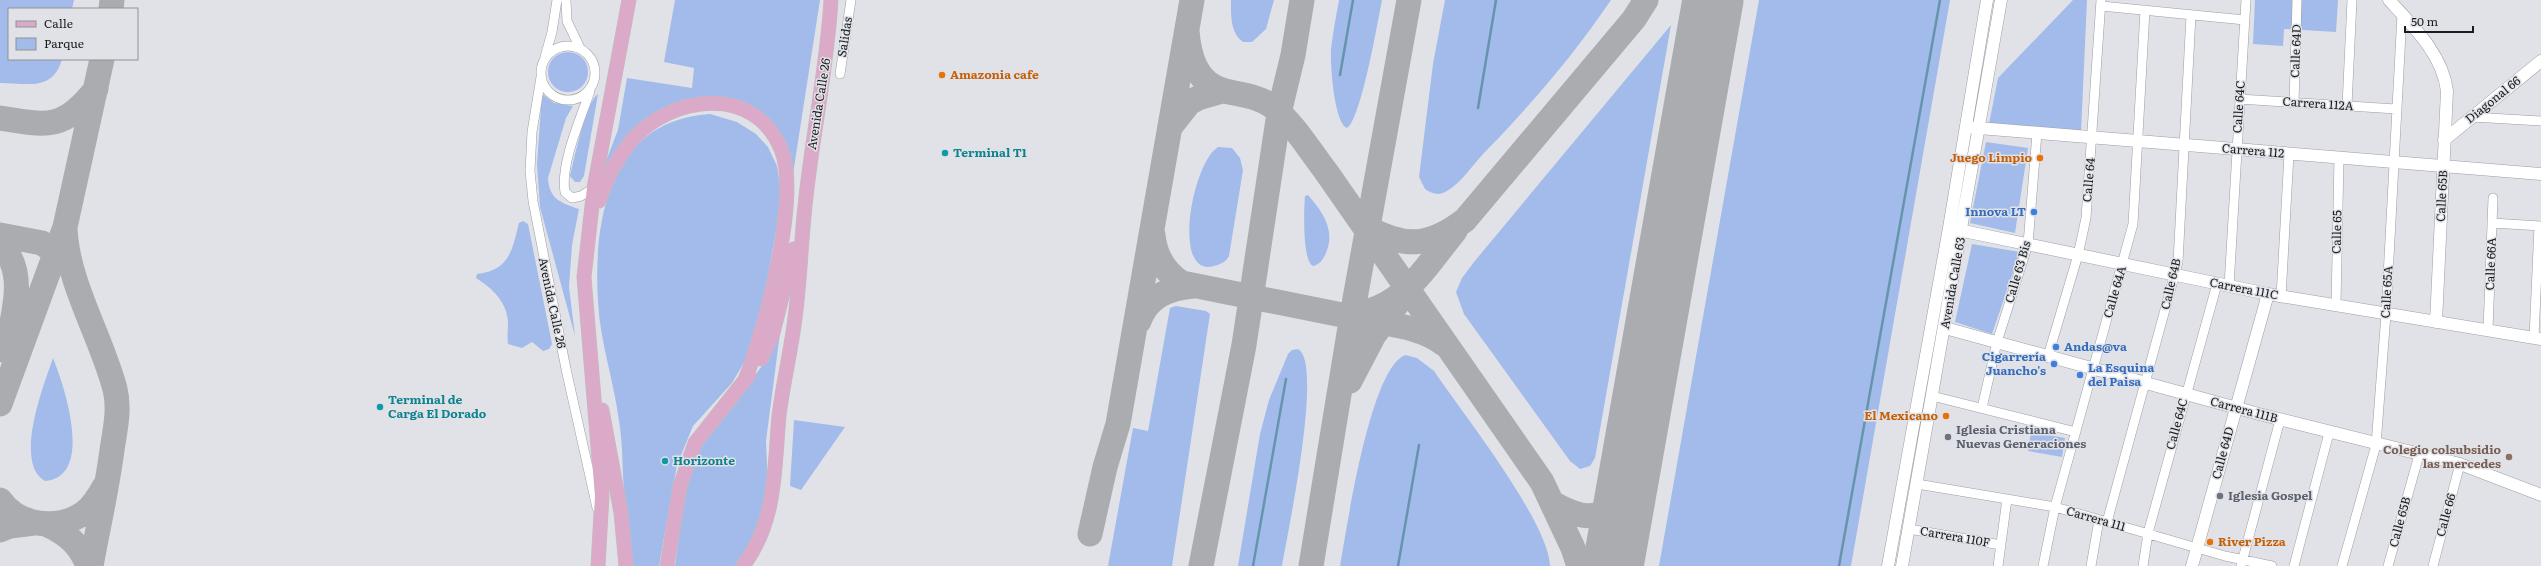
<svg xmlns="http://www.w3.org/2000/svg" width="2541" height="566" font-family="Literata,serif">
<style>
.green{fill:#a2bbea}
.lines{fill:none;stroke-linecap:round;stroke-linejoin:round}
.stream{stroke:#6695ab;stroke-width:2.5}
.taxiway{stroke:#abacb0;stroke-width:25}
.runway{stroke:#abacb0;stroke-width:61}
.street-casing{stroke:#9c9ea3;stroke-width:10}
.secondary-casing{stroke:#9c9ea3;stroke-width:13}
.primary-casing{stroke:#bfbfbf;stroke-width:15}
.street{stroke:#fff;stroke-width:9}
.secondary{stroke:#fff;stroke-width:12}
.primary{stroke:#dcaac9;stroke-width:14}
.food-dot{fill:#e8710a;stroke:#e0e2e7;stroke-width:1.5}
.culture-dot{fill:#0f9aa8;stroke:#e0e2e7;stroke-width:1.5}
.shop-dot{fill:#3f7fe0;stroke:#e0e2e7;stroke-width:1.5}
.worship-dot{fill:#6b7280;stroke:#e0e2e7;stroke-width:1.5}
.education-dot{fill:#8d6e63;stroke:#e0e2e7;stroke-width:1.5}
.labels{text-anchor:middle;stroke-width:3;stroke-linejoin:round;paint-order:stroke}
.street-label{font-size:12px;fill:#1a1b1c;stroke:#e0e2e7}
.food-label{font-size:12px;font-weight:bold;fill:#c56008;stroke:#e0e2e7;text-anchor:start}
.culture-label{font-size:12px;font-weight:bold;fill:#0d838f;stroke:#e0e2e7;text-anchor:start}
.shop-label{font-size:12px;font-weight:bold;fill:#366cbe;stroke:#e0e2e7;text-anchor:end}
.worship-label{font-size:12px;font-weight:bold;fill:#5b616d;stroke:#e0e2e7;text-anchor:start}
.education-label{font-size:12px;font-weight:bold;fill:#785e54;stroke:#e0e2e7;text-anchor:end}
</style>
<rect width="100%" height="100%" fill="#e0e2e7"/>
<path class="green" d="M0,0H74L72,9H9V59H62C53,92 27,83 0,83Z
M675,0H820L793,174L769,123L692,99L680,101L668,107L596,187L618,130L627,78L692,88L694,68L664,62Z
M1231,0H1274L1266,29L1252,42H1243C1230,33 1231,14 1231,0Z
M1339,0H1382C1378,20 1361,120 1347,128C1334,124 1330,62 1331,49C1333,33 1336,16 1339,0Z
M1445,0H1611C1573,56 1530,106 1483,154C1472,166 1461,183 1447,191C1439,196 1432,194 1425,189L1419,177L1433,64Z
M1759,0H1950L1851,566H1659Z
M2073,0H2087L2081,132L1989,124L1998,78Z
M2255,0H2338L2336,32L2284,29L2283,46L2253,44Z
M1671,25L1595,458L1590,466L1580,469L1570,461L1464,314L1456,292L1462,278L1474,262Z
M548 72a20 20 0 1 1 40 0a20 20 0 1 1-40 0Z
M542,94L554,103L573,106L566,118L548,178C549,199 561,203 579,209L572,245L569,287L575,336L540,207L537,164Z
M598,94L584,176L580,182H575L570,176C574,160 586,101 598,94Z
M710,114L737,122L756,134L768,147L777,166L782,198L756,342L732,383L693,426L677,465L659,566H631C629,541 625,516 624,491C622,468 623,444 619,421C614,381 600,342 598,302C593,219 610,120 710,114Z
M1986,142L2028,148L2015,233L1970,223Z
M1218,147L1232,148L1240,158L1243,170L1229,256C1226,262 1221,264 1214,266C1171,278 1192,163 1218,147Z
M1308,195C1322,211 1336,230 1326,253C1323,259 1321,264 1313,266C1302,261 1304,208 1305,196Z
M523,221L528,224L552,344L549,349L543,351L532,342L522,348L508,344C507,337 508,330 508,322C507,302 492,288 476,278L477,274C510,270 512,250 519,223Z
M1972,244L2020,252L1992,334L1955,322Z
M1176,306L1206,311L1210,314L1172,566H1108L1133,428L1148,431L1170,308Z
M780,333L766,441L768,487L761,523L737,566H675L683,508L691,468L697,449L762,366Z
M1298,349C1324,362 1287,536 1282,566H1238L1260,434L1269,400L1288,354L1292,350Z
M1405,355L1417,358L1434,371C1461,411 1549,522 1550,566H1340C1347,527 1370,369 1405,355Z
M53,358C64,385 95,477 45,481C13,463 44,384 53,358Z
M794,420L845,427L801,490L790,486Z
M2031,432L2065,438L2062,457L2028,451Z"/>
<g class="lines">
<path class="stream" d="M1340,75L1353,0
M1478,108L1496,0
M1253,566L1286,379
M1398,566L1419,445
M1839,566L1940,0"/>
<path class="taxiway" d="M111,9L112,0
M1187,31C1189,56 1196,84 1225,91C1241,95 1259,96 1273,107C1295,125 1310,151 1327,173L1542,482L1573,548L1579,566
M0,118C48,126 64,130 96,89
M1171,126L1189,103L1198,98L1222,91
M65,228C67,282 101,336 115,389C120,409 115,430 112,450C107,489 98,527 91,566
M1368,228C1406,249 1431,246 1465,220L1634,19L1646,0
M0,235L42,243L68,262
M1153,235C1155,255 1164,272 1182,283L1342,315C1400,314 1422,271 1455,231
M0,245C29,271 12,318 6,351
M1367,320C1393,325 1422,327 1444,344
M1139,321C1148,296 1169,288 1194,286
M1350,381L1374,335L1400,300
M0,404L65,227L102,59
M0,500C19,527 59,531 85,512C94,505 99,496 104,487
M1554,504C1571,513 1590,522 1608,510C1614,506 1619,500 1626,496
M46,524C66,533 80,544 88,566
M0,530L10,526L34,523
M1090,534L1105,467L1118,424L1192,0
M1201,566L1244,345L1279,113L1293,55L1302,0
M1311,566L1352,315L1409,0
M1594,566L1623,508"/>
<path class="runway" d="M1613,566L1713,0"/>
<defs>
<path id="street" d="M566,0L567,21L580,48
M2101,6L2245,20
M541 73a27 27 0 1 1 54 0a27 27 0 1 1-54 0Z
M545,57L552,32L557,0
M840,74L851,0
M541,77L532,132L530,171L533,201L566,369L597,508
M590,91C581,118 560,164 565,192L572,198L581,196L594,188
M2239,99L2396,109
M2294,103L2297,0
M2347,106L2352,0
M2472,117L2541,121
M2492,223L2541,226
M2229,286L2246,0
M2281,297L2289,154
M2336,305L2339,158
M2488,330L2493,198
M2534,338L2539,226
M2048,356L2078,255L2086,218L2101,0
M1932,396L2076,432
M1982,408L1997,342L2028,244L2037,133
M1917,484L2055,507L2225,556L2272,566
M2107,522L2178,262L2191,15
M1909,529L2001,545
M1998,566L2007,499
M2043,566L2055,507L2133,224L2145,10
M2091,566L2099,520
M2143,566L2148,533L2217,284
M2241,566L2280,420
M2294,566L2329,433
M2342,566L2376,445L2386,314L2402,14
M2388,566L2419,455
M2433,566L2460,464"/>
<path id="secondary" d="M2389,0C2413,26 2443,55 2447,91L2436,322
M1966,127L2541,174
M2444,140L2541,61
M1949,228L2268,294L2541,339
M1945,328L2259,414L2460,464L2541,495
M1888,566L1949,228L1987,0
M1902,566L2001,0
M2192,566L2268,294"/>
<path id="primary" d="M599,201C606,179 617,158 632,140C672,95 754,84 781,149C801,195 764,335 744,382
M761,359L773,333L794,249
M602,410L621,513L626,566
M598,566L602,496L584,277L594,188L629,0
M667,566L680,486L695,443L749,375
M743,566C777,521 774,469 779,416C783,383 791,351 795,318C800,281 801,243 805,206C812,137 827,69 831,0"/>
</defs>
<use href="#street" class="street-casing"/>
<use href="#secondary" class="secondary-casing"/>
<use href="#primary" class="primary-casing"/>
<use href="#street" class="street"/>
<use href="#secondary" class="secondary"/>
<use href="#primary" class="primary"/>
</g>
<g class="food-dot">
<circle cx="942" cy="75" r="4"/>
<circle cx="2040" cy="158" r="4"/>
<circle cx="1946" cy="416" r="4"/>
<circle cx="2210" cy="542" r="4"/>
</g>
<g class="culture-dot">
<circle cx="945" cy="153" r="4"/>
<circle cx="380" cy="407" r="4"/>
<circle cx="665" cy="461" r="4"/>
</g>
<g class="shop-dot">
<circle cx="2034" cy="212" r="4"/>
<circle cx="2056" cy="347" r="4"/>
<circle cx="2054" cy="364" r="4"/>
<circle cx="2080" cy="375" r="4"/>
</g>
<g class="worship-dot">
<circle cx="1948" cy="437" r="4"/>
<circle cx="2220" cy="496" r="4"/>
</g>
<circle class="education-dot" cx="2509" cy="457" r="4"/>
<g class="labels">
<g class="street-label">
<text transform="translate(845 37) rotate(-81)" y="4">Salidas</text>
<text transform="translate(2296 51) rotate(-88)" y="4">Calle 64D</text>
<text transform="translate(2493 100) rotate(-39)" y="4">Diagonal 66</text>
<text transform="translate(819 104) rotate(-81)" y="4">Avenida Calle 26</text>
<text transform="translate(2318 104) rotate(4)" y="4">Carrera 112A</text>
<text transform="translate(2239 107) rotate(-86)" y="4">Calle 64C</text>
<text transform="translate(2253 151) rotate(5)" y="4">Carrera 112</text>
<text transform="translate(2089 180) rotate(-85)" y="4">Calle 64</text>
<text transform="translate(2442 196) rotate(-87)" y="4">Calle 65B</text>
<text transform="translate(2337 232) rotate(-89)" y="4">Calle 65</text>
<text transform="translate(2491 264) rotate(-88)" y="4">Calle 66A</text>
<text transform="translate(2018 272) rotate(-74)" y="4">Calle 63 Bis</text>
<text transform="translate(1953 283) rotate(-80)" y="4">Avenida Calle 63</text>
<text transform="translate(2171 284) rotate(-77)" y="4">Calle 64B</text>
<text transform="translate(2244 289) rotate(11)" y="4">Carrera 111C</text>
<text transform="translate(2115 292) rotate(-74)" y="4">Calle 64A</text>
<text transform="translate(2387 292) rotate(-87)" y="4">Calle 65A</text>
<text transform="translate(552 303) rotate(78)" y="4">Avenida Calle 26</text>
<text transform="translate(2244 410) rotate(15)" y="4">Carrera 111B</text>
<text transform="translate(2177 424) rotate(-75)" y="4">Calle 64C</text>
<text transform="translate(2223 453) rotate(-75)" y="4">Calle 64D</text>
<text transform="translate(2446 515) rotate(-75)" y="4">Calle 66</text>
<text transform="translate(2096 519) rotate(16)" y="4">Carrera 111</text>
<text transform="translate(2400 522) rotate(-75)" y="4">Calle 65B</text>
<text transform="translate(1955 537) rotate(10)" y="4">Carrera 110F</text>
</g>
<g class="food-label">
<text x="950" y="79">Amazonia cafe</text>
<text x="2032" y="162" text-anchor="end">Juego Limpio</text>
<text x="1938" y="420" text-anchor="end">El Mexicano</text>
<text x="2218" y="546">River Pizza</text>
</g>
<g class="culture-label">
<text x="953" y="157">Terminal T1</text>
<text x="388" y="404">Terminal de<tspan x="388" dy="14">Carga El Dorado</tspan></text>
<text x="673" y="465">Horizonte</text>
</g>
<g class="shop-label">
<text x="2026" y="216">Innova LT</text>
<text x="2064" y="351" text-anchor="start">Andas@va</text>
<text x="2046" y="361">Cigarrería<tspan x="2046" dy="14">Juancho's</tspan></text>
<text x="2088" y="372" text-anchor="start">La Esquina<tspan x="2088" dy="14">del Paisa</tspan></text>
</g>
<g class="worship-label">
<text x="1956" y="434">Iglesia Cristiana<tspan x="1956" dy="14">Nuevas Generaciones</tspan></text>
<text x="2228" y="500">Iglesia Gospel</text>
</g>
<g class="education-label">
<text x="2501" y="454">Colegio colsubsidio<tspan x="2501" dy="14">las mercedes</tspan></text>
</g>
</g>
<rect x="8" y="8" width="130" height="52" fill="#e0e2e7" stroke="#919296"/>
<rect x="16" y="21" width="20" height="6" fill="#dcaac9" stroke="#919296"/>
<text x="44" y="28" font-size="12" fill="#1a1b1c">Calle</text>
<rect x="16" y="38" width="20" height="12" fill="#a2bbea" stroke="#919296"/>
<text x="44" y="48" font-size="12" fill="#1a1b1c">Parque</text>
<path d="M2405 26v6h68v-6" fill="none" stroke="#1a1b1c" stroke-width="2"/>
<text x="2411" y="26" font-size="12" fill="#1a1b1c" stroke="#e0e2e7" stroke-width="3" paint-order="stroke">50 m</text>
</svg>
